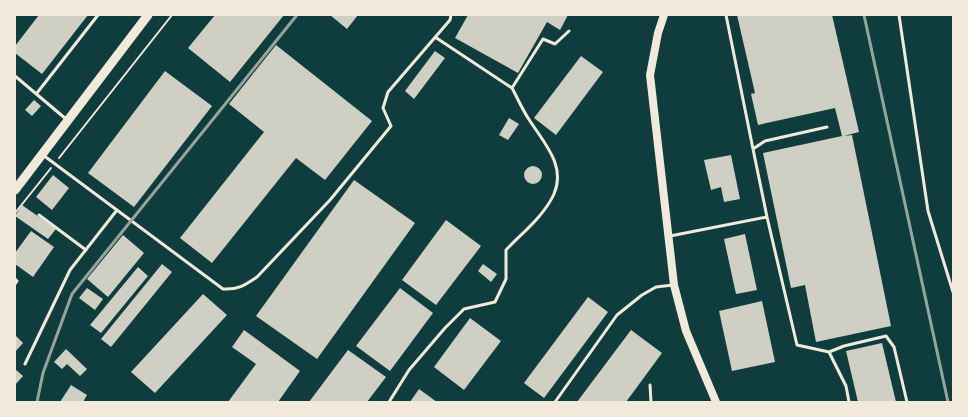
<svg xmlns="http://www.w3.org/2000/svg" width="968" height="417" font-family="Montserrat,sans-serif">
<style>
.building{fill:#cfcfc3}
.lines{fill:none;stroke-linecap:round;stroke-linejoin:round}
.path{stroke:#f1e9da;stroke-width:2}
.service{stroke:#f1e9da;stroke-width:3}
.tertiary{stroke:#f1e9da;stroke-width:8}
.secondary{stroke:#f1e9da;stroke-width:9}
.rail{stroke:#97a49c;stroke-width:3}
</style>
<rect width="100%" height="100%" fill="#0f3d3e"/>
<path class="building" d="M39,15H88L42,74L15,53V46Z
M215,15H284L230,82L188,48Z
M330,15H358L347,29Z
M468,15L482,16L568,15L560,30L547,22L518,73L455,38Z
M737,15H832L859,132L844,136L852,135L891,326L816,342L805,285L791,288L763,153L842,136L835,108L758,125L751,94L755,93Z
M276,45L372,121L325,180L296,158L212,263L180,238L264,132L229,104Z
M435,51L445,58L414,99L405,91Z
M581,56L603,72L556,135L534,118Z
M165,71L212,106L134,207L88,173Z
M34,100L41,106L32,116L25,110Z
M509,118L519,124L508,140L499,135Z
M731,155L740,199L724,202L721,187L711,190L704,160Z
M524 175a9 9 0 1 1 18 0a9 9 0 1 1-18 0Z
M53,175L69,188L52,210L36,197Z
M354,180L415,223L317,359L256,316Z
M22,205L56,229L48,239L15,216Z
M446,220L481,246L436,305L402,280Z
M31,231L54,247L33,277L15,264V253Z
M745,234L757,290L736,294L724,239Z
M123,235L144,253L108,297L87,279Z
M162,264L172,272L111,347L101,339Z
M483,264L497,274L491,282L478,271Z
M138,267L148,276L101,333L90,325Z
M87,288L103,299L95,310L79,298Z
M400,288L433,313L390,371L356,346Z
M203,294L227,315L155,393L131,372Z
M588,297L608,312L544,398L524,383Z
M762,301L775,362L732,371L719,311Z
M470,318L501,341L464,390L434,367Z
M244,330L300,371L278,402H228L256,364L232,347Z
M631,330L662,353L626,402H577Z
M15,335L23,343L15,352Z
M882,343L896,402H858L846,351Z
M66,349L87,369L80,376L67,364L62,369L54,362Z
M348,350L386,377L367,402H309Z
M15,369L23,376L15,385Z
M71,385L87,395L83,402H60Z
M419,389L437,402H410Z"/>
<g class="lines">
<path class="path" d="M59,158L172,15
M15,213L51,168"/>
<path class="service" d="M726,15L753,149
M899,15L928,211L953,292
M435,37L512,88L543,39L555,44L569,31
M15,76L66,119
M37,93L98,15
M43,155L223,289C238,290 245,285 257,277L330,200L391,126L383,108L388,92L450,20L451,15
M39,215L86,250
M767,217L753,149L765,141L827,127
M670,236L767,217L797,345L829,352L844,346L886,336L894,347L907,402
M15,279L17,281L15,284
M829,352L846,386L849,402
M25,364L70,270L117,210
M650,385L651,402
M389,402L409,370L445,328L464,309L495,302L506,279V250C522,233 544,216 554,194C566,166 545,144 530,121C523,111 518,99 512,88
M555,402L617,315L642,295L656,287L673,285"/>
<path class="tertiary" d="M664,15L658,33L650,75L674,285L686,331L716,402"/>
<path class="secondary" d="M15,190L148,15"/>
<path class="rail" d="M864,15L948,402
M37,402L43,373L72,294L297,15"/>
</g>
<rect width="968" height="417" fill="none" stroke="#f1e9da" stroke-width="32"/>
</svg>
